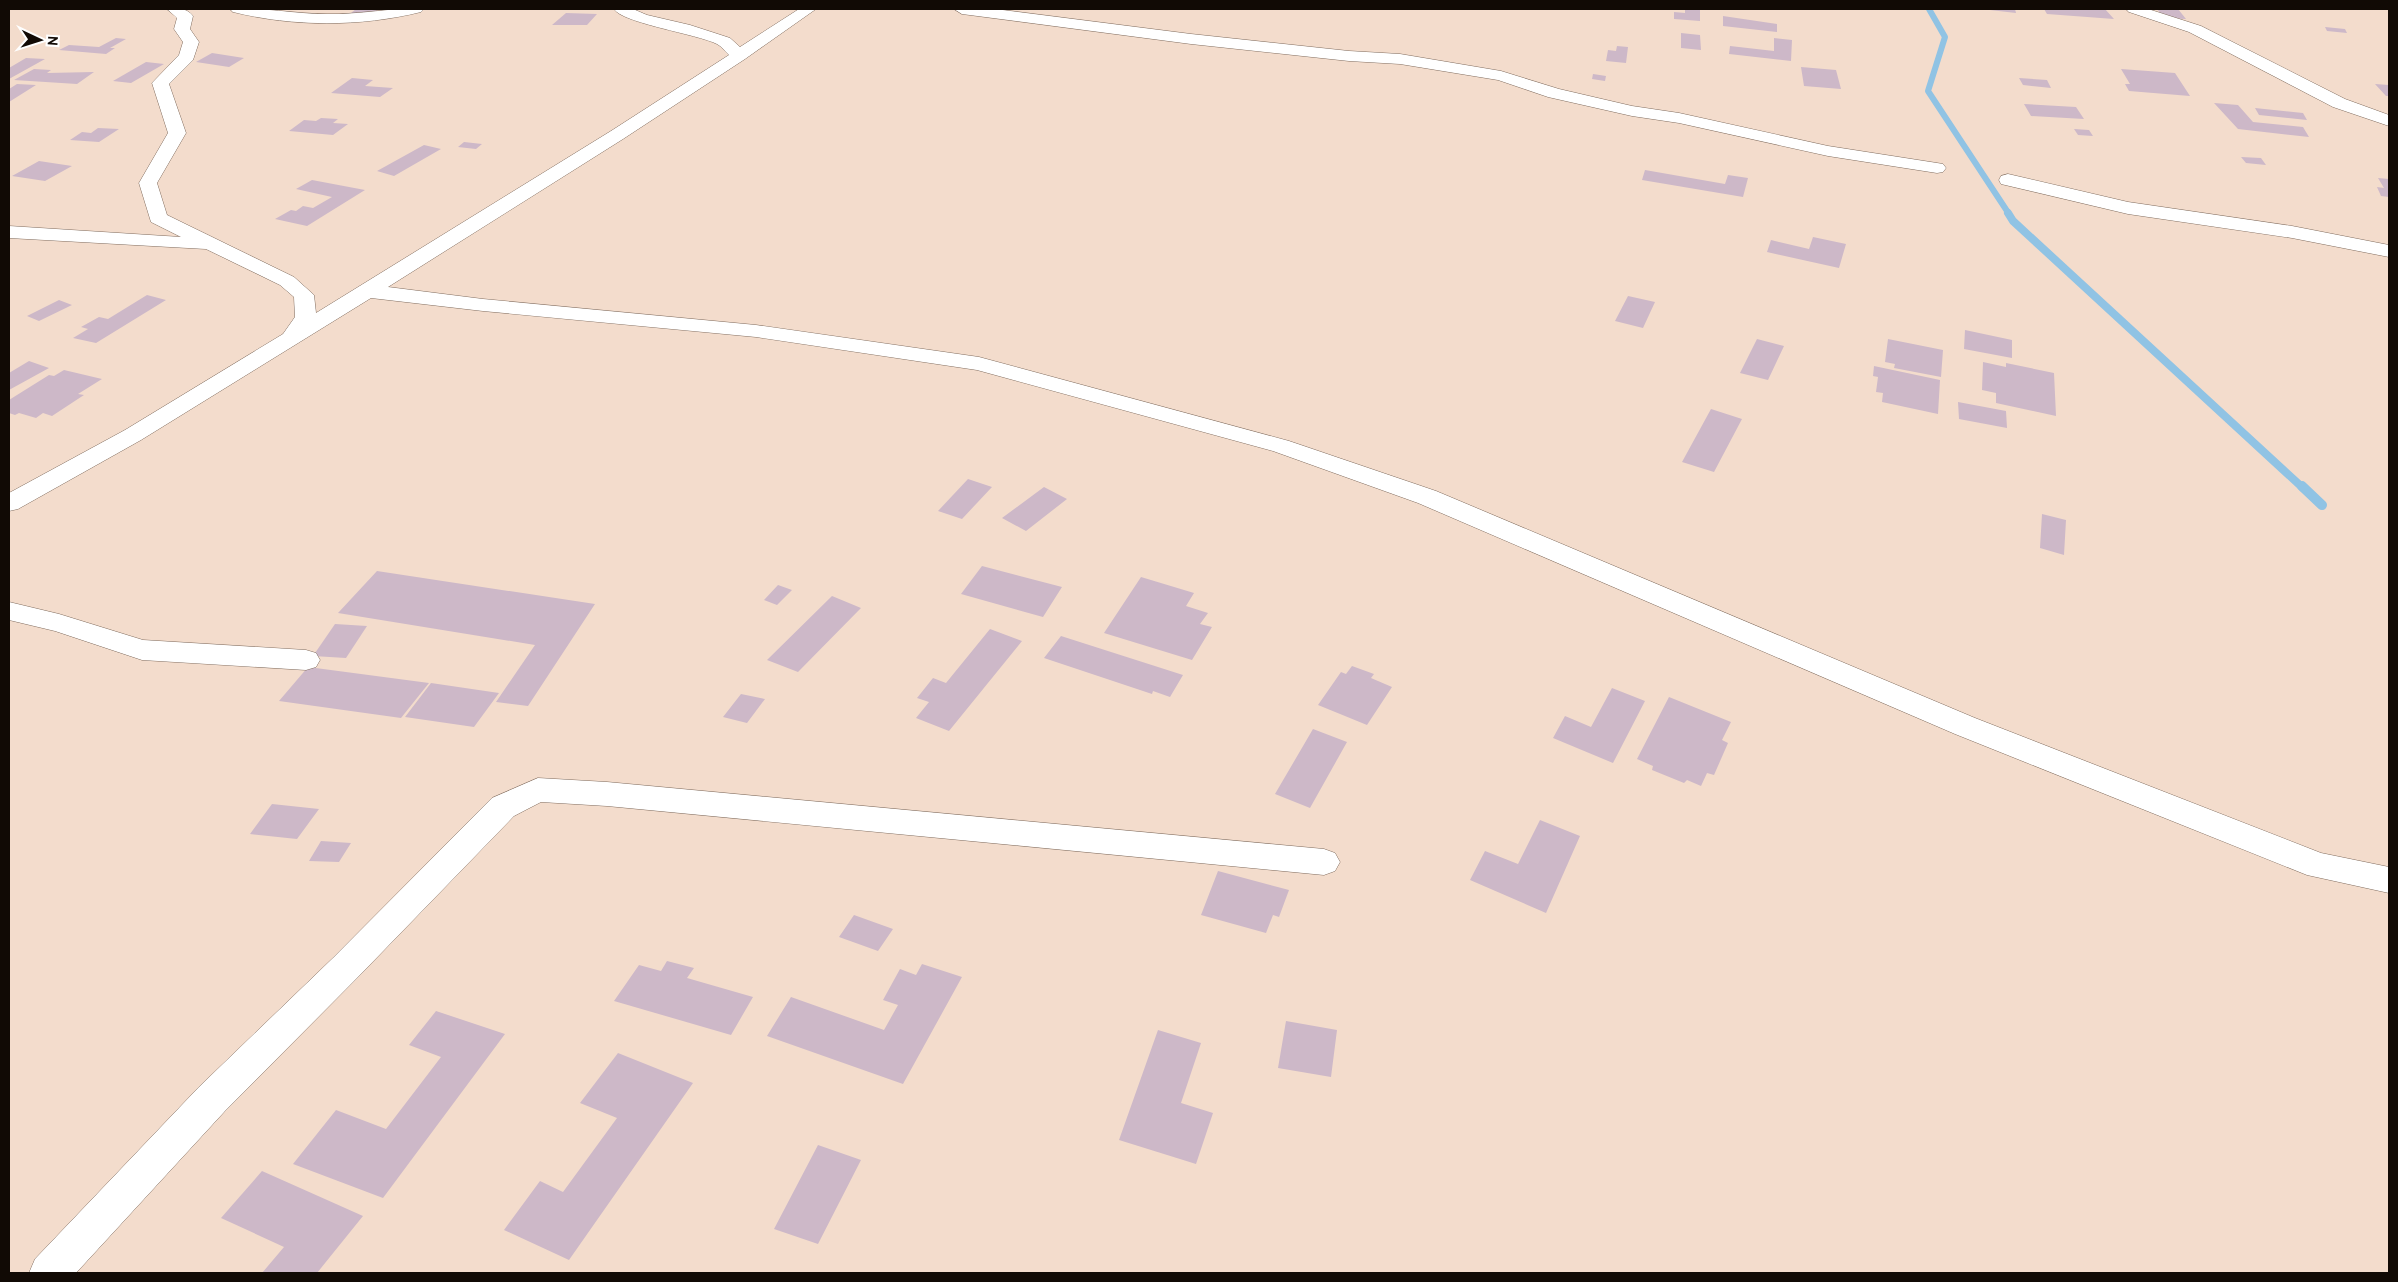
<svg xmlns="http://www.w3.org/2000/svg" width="2398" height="1282" font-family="Overpass,sans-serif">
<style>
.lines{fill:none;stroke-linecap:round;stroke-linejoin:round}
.stream-far2{stroke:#90c3e4;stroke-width:6}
.stream-far1{stroke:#90c3e4;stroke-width:8}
.stream{stroke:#90c3e4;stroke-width:10}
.building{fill:#cdb8c8}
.minor-casing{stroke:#816d5f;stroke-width:1}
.minor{fill:#fff;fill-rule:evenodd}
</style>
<rect width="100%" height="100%" fill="#f3dccc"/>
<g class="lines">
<path class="stream-far2" d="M1929,9L1945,37L1928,91L2009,214"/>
<path class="stream-far1" d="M2008,213L2013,221L2303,488"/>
<path class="stream" d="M2302,486L2322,505"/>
</g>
<path class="building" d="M356,9H379L373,14L351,13Z
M1685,9H1700V21L1674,19V12L1685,13Z
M1990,9H2015L2016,13L1990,10Z
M2044,9H2105L2114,19L2047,14Z
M2157,9H2178L2186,19L2164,18Z
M566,13L597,14L587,25H552Z
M1723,16L1777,24V32L1723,26Z
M2325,27L2345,29L2347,33L2327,31Z
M1681,33L1700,35L1701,50L1681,48Z
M116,38L126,39L110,48H115L106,54L59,50L69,45L99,47Z
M1774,38L1792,40L1791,61L1729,54L1730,46L1774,51Z
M1617,46L1628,47L1626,63L1606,61L1608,50L1616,51Z
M212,53L244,58L229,67L196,62Z
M26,58L45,59L9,79V68Z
M146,62L164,64L131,83L113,81Z
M1801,67L1836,70L1841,89L1804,86Z
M34,69L51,70L47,73L94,72L77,84L14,80Z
M2121,69L2175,73L2190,96L2129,91L2125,84H2130Z
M1593,74L1606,76L1605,81L1592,79Z
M352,78L373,80L365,86L393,88L380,97L331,93Z
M2019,78L2047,80L2051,88L2023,85Z
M17,84L36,85L9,102V89Z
M2375,84L2389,85V96H2386Z
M2214,103L2238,105L2253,122L2303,127L2309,137L2238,129Z
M2024,104L2076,107L2084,119L2031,116Z
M2255,108L2303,113L2307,120L2259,115Z
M321,118L338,119L333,123L348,124L333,135L289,131L304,120L316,121Z
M98,128L119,129L99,142L70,140L82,132L91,133Z
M2074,129L2089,130L2093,136L2078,135Z
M464,142L482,144L476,149L458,147Z
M424,145L441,149L394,176L377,171Z
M2241,157L2261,158L2266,165L2246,163Z
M39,161L72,166L45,181L12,176Z
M1645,170L1725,184L1728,175L1748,178L1743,197L1642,180Z
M2378,178L2389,179V197L2381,196L2377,187L2384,188Z
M312,180L365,190L307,226L275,219L291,210L296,211L303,206L313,208L332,197L296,189Z
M1813,237L1846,244L1839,268L1767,252L1771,240L1809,249Z
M147,295L166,300L96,343L73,338L88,329L81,327L99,317L108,319Z
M1628,296L1655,302L1643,328L1615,321Z
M59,300L72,305L39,321L27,316Z
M1965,330L2012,340V358L1964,349Z
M1757,339L1784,346L1768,380L1740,373Z
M1888,339L1943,350L1941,377L1894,368L1895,364L1885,362Z
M29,361L49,368L9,390V373Z
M1983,362L2006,367V363L2054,373L2056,416L1996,403V393L1982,390Z
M1874,366L1940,380L1938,414L1882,402L1883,393L1876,392L1878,377L1873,376Z
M64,370L102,379L78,394L84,395L52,416L43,413L36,418L19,413L15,415L9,413V400L49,375L54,376Z
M1958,402L2006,411L2007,428L1959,419Z
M1711,409L1742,419L1714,472L1682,462Z
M968,479L992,487L962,519L938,511Z
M1044,487L1067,499L1026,531L1002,518Z
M2042,514L2066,520L2064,555L2040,548Z
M982,566L1062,587L1043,617L961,594Z
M377,571L595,604L528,706L496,702L535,645L338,613Z
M1141,577L1194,593L1186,606L1208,613L1200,624L1212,627L1192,660L1104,633Z
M778,585L792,590L777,605L764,600Z
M832,596L861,608L798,672L767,660Z
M335,624L367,626L346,658L313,656Z
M990,629L1022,641L949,731L916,718L929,702L917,698L933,678L946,683Z
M1061,636L1183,675L1170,697L1153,691L1152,694L1044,658Z
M1352,666L1374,674L1371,678L1392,687L1367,725L1318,705L1341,672L1346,674Z
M308,667L429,683L401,718L279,701Z
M431,683L499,693L474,727L405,717Z
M1612,688L1645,701L1613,763L1553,738L1565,716L1591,727Z
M741,694L765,699L747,723L723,717Z
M1669,697L1731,722L1722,740L1728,743L1714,775L1707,773L1701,786L1687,780L1684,783L1652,770L1653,766L1637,759Z
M1313,729L1347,742L1310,808L1275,794Z
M272,804L319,809L297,839L250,834Z
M1540,820L1580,836L1546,913L1470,880L1485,851L1518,864Z
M321,841L351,843L339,862L309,861Z
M1218,871L1289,890L1279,917L1273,915L1266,933L1201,915Z
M854,915L893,929L878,951L839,937Z
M667,961L694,968L687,978L753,997L731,1035L614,1001L639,965L661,971Z
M922,964L962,977L903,1084L767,1036L791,997L884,1030L898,1005L883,1000L900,969L916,975Z
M436,1011L505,1034L383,1198L293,1164L336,1110L386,1129L441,1057L409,1045Z
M1286,1021L1337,1030L1331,1077L1278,1068Z
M1158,1030L1201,1043L1181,1103L1213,1113L1196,1164L1119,1140Z
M618,1053L693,1083L569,1260L504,1230L540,1181L563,1192L617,1118L580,1103Z
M818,1145L861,1160L818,1244L774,1229Z
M262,1171L363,1216L317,1273H262L284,1247L221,1218Z"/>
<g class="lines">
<defs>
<path id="minor" d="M167,9C177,9 186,7 193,16L190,29L199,42L193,60L169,84L186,133L157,183L167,215L294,277L314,295L316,313L611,131L729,55C725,51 721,46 717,44C697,34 622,23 614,9H633L647,15L690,25L730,38L740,47L799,9H816L745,59L623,139L388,287L483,299L756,325L979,357L1289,441L1436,491L1975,718L2321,853L2389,867V893L2307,875L1955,734L1418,503L1273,451L977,370L756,337L483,311L371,298L141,440L18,509L9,511V493L125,430L283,334L295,317L294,297L280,285L206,249L9,238V226L181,237L151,222L139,183L168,133L152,83L179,55L183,42L174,29L177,18Z
M230,9C263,7 295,14 327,14C359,15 392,7 424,9L421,12C360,27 294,27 233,12Z
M954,9H995L1191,34L1349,51L1400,54L1501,71L1559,89L1632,106L1679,113L1828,146L1937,163L1943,164L1946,168L1943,172L1937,173L1828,156L1679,123L1632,116L1548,97L1498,80L1400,64L1349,61L1191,44L962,14Z
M2126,9H2148L2201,26L2345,99L2389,115V126L2333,107L2189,32L2129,12Z
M2008,174L2128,202L2292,226L2389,245V257L2292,238L2128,214L2001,184L1999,180L2001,176Z
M9,602L59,614L143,640L306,650L316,653L320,660L316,667L306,670L142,660L55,631L9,620Z
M538,778L607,782L1324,849L1335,853L1340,862L1335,871L1324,875L607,806L541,802L514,816L358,977L225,1111L76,1273H29L35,1259L199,1087L334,957L492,798Z"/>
</defs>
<use href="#minor" class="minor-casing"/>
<use href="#minor" class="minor"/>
</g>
<rect width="2398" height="1282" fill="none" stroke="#110a05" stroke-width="20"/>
<g transform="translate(40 40) rotate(94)" stroke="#ffffff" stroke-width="4" paint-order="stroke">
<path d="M0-4L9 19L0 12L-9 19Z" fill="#110a05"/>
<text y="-8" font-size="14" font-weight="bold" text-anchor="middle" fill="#110a05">N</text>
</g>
</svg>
